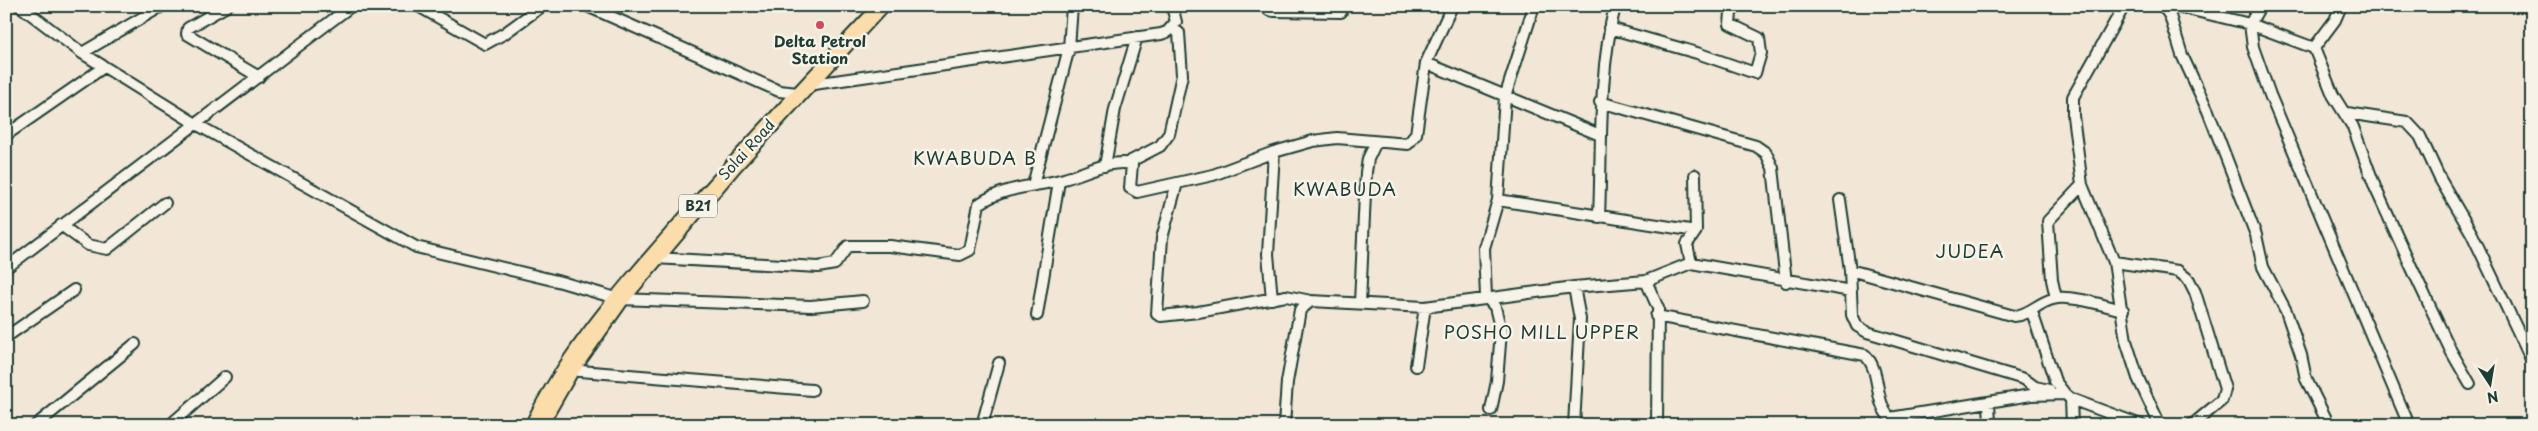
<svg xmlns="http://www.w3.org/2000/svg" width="2538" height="431" font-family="'Playpen Sans',sans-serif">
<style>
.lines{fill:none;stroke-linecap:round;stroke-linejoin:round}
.street-casing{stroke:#1f3d34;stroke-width:14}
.highway-casing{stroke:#1f3d34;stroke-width:4}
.street{stroke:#f7f3e8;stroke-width:10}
.highway{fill:#fbddab;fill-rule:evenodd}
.poi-dot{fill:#d1495b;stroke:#f7f3e8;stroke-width:2}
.labels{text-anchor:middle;stroke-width:5;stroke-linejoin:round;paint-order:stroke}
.shield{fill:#f7f3e8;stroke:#60746a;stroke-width:1}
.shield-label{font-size:14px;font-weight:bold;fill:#1f3d34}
.poi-label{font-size:15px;font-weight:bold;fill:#1f3d34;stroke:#f7f3e8}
.street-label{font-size:15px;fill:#1f3d34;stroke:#f7f3e8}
.quarter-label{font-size:18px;letter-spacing:1px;fill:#1f3d34;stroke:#f7f3e8}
</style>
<rect width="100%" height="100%" fill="#f2e7d7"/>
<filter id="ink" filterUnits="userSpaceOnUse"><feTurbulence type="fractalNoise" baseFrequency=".02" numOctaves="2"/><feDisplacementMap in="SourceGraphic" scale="10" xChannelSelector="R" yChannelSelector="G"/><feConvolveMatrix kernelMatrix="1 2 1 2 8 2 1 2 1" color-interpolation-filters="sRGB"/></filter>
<g filter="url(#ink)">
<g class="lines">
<defs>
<path id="street" d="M20,6L82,53L196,124L416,247L561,282L619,299L811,306L863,301
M227,6L188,28L187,34L259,77
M418,6L485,44L505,33L542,6
M587,6L779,91L798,93
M1268,6L1269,10L1274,11L1341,12
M2124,6L2073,97V116L2082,185L2114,262L2126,341L2138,378L2160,425
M2163,6L2170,16L2182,55L2208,111L2256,235L2263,267L2286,311L2301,355L2306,379L2329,425
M2175,6L2250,24L2314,48L2333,95L2353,127L2375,187L2410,264L2451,351L2470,384
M2260,6L2250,24L2253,47L2270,95L2409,425
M1609,28L1697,53L1755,73L1761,53L1759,38L1730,24L1731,13L1736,6
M2314,48L2335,20L2341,6
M82,53L162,6
M1426,63L1600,135
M807,85L1161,34L1167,32L1176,22L1172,6
M1600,102L1756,146L1766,153L1773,168L1786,282
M2347,113L2407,122L2420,136L2440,179L2472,234L2532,361
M6,135L104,67
M1129,162L1160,146L1169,134L1182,75L1179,33L1172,28
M1105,166L1115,109L1137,37
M1177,183L1162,238L1157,314L1161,316L1198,312L1286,296L1311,301
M1033,185L1069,48L1072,6
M1498,200L1696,231
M1840,200L1850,270L1852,315L1857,326L1867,332L2024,379L2035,387L2049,390
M1599,217C1602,146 1598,76 1615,6
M61,225L88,245L107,249L165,203
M654,258L818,267L835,264L848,246H890L960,255L970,250L979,204C1004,186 1036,187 1064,179C1086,173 1109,159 1132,164L1130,188L1137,192L1213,175L1274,152L1313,141L1337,138L1408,144L1416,134L1426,63L1452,6
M2114,262L2178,271L2189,280L2195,292L2225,389L2222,400L2192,425
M1691,263L1687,244L1696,231L1695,175
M6,268L351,6
M1850,270L2014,316C2030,315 2037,303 2053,299C2069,294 2105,306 2123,310
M1646,281L1658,308L1657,425
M1574,287L1580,319L1574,425
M2056,298L2052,280L2048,221L2082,185
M1272,299L1268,254L1274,152
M1360,303L1366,172L1368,159L1376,142
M2032,312L2055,381L2065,394
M1037,315L1059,181
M1656,316L1865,355C1882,372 1873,400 1890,418L2031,395L2065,394L2071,399L2141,425
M6,337L74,290
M1416,366L1425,307
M568,370L812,390
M2071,399L2072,425
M1989,402L1990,425
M1491,410L1497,381L1501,331L1495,307L1486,297L1484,248L1498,200L1505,97L1534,6
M36,425L135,344
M170,425L225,377
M982,425L999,363
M1284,425L1287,382L1300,310L1311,301L1425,307L1574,287L1646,281L1691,263L1851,291"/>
<path id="highway" d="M872,6H891L739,171L626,305L576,376L548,425H525C558,356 609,295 659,238C728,158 800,82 872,6Z"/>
</defs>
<use href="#street" class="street-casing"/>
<use href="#highway" class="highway-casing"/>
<use href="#street" class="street"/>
<use href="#highway" class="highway"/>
</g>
</g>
<circle class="poi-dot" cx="820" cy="25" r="5"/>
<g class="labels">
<rect class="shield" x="679" y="194.5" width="38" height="23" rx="4"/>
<g class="shield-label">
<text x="698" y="211">B21</text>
</g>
<g class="poi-label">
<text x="820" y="47">Delta Petrol<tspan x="820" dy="17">Station</tspan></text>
</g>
<g class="street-label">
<text transform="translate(747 150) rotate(-48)" y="5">Solai Road</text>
</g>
<g class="quarter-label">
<text x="975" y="165">KWABUDA B</text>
<text x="1345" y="196">KWABUDA</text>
<text x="1970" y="258">JUDEA</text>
<text x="1542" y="339">POSHO MILL UPPER</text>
</g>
</g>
<rect width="2538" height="431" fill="none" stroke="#f7f3e8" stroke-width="25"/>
<rect x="12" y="12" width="2513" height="406" fill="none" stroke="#1f3d34" stroke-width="2" filter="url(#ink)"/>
<g transform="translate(2490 384) rotate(168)" stroke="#f7f3e8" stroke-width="4" paint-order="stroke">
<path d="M0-4L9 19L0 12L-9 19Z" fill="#1f3d34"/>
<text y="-8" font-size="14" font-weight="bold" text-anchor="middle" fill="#1f3d34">N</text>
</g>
</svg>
